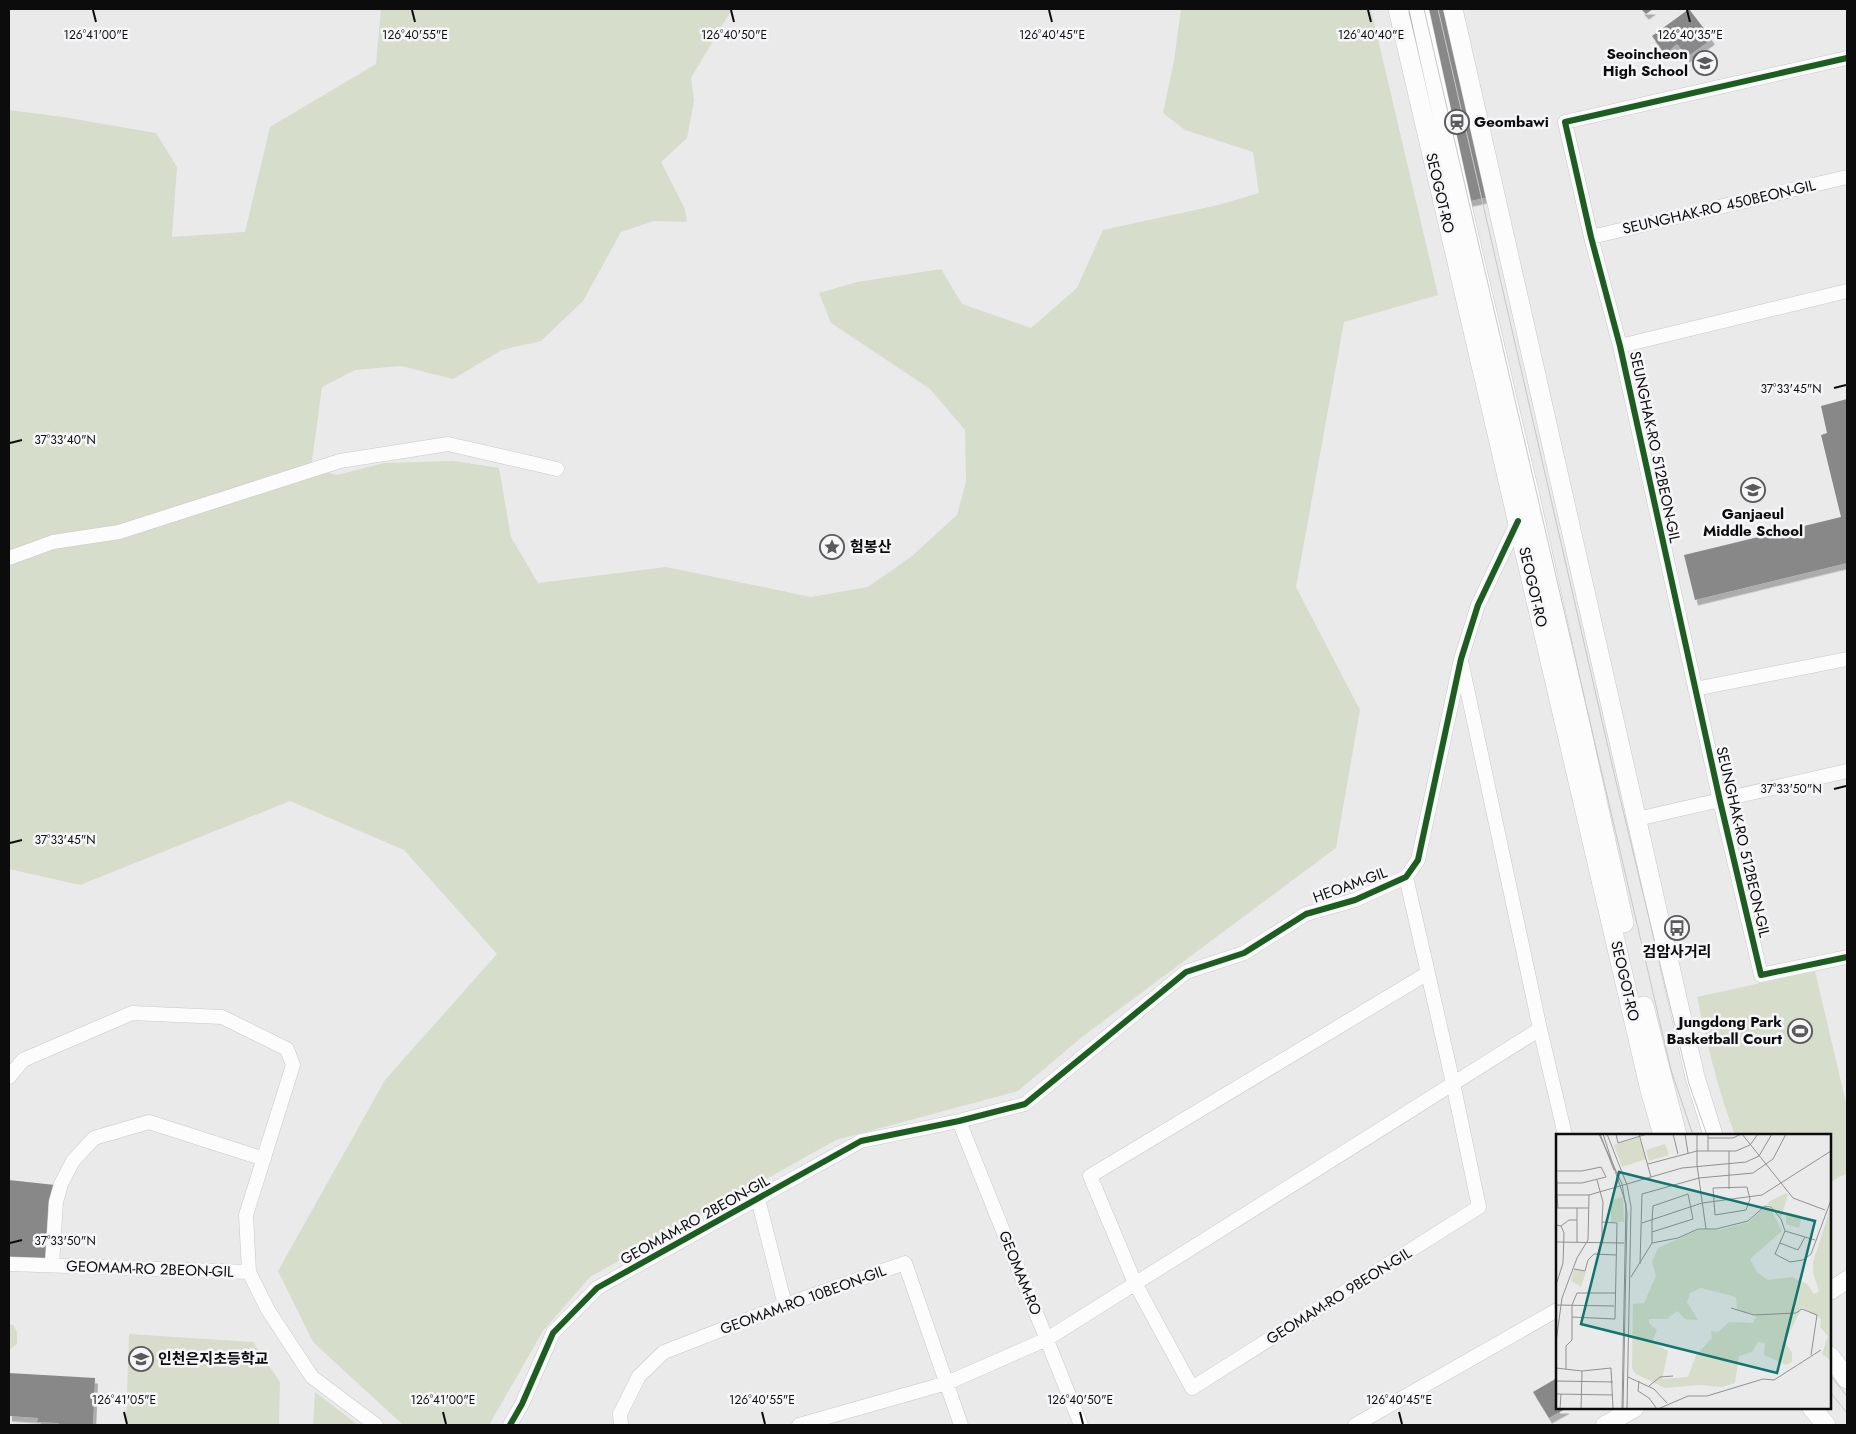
<svg xmlns="http://www.w3.org/2000/svg" width="1856" height="1434" font-family="Jost,'Noto Sans KR',sans-serif">
<style>
.green{fill:#d6ddcb}
.building{fill:#898889;filter:url(#shadow)}
.lines{fill:none;stroke-linecap:round;stroke-linejoin:round}
.minor-casing{stroke:#c8c8c9;stroke-width:15}
.tertiary-casing{stroke:#c8c8c9;stroke-width:19}
.secondary-casing{stroke:#c8c8c9;stroke-width:20}
.minor{stroke:#fcfcfc;stroke-width:14}
.tertiary{stroke:#fcfcfc;stroke-width:18}
.secondary{stroke:#fcfcfc;stroke-width:19}
.tram{stroke:#c7c7c8;stroke-width:1}
.cycleway-casing{stroke:#f6f6f9;stroke-width:9}
.cycleway{stroke:#1b5e20;stroke-width:6}
.ticks{fill:none;stroke:#0c0c0d;stroke-width:2}
.labels{text-anchor:middle;stroke-width:5;stroke-linejoin:round;paint-order:stroke}
.poi-label{font-size:15px;font-weight:bold;fill:#0c0c0d;stroke:#f6f6f9;text-anchor:start}
.street-label{font-size:15px;fill:#0c0c0d;stroke:#f6f6f9}
.inset-road{fill:none;stroke:#919192;stroke-width:1}
.view{fill:#0f766e;fill-opacity:0.15;stroke:#0f766e;stroke-width:2.5}
.inset-edge{fill:none;stroke:#0c0c0d;stroke-width:2.5}
.ticks-label{font-size:12px;text-anchor:middle;fill:#0c0c0d;stroke:#f6f6f9;stroke-width:5;stroke-linejoin:round;paint-order:stroke}
</style>
<defs>
<filter id="shadow"><feDropShadow dx="3" dy="5.5" stdDeviation="0" flood-color="#0004"/></filter>
</defs>
<rect width="100%" height="100%" fill="#eaeaeb"/>
<path class="green" d="M381,9H732L691,78L694,101L687,138L661,162L685,209L687,222L654,221L621,232L583,301L541,341L502,350L453,379L401,366L355,370L322,387L311,468L337,475L384,463L453,461L499,468L511,537L538,583L666,567L811,597L868,587L912,556L957,515L966,482L965,430L930,389L831,323L819,293L857,282L941,269L962,304L1031,328L1077,288L1103,230L1218,205L1259,193L1253,152L1185,130L1163,113L1174,60L1181,9H1371L1438,295L1344,322L1296,587L1360,710L1336,848L1082,1037L1018,1091L836,1140L590,1277L543,1331L489,1425H403L313,1342L278,1271L385,1080L497,954L404,850L290,801L80,885L9,869V110L63,117L156,133L177,167L172,237L245,232L270,127L376,64Z
M1815,971L1847,1107V1173L1830,1182V1135H1735C1718,1090 1707,1044 1697,997Z
M9,1324L13,1325L17,1332V1344L9,1350Z
M129,1334L253,1342L280,1382L279,1425H126Z
M315,1392L358,1425H313Z"/>
<path class="building" d="M1425,9H1459L1502,194L1448,206L1403,14Z
M1641,9H1653L1646,14Z
M1689,9L1712,39L1687,57L1677,44L1665,54L1652,36Z
M1847,399V563L1695,600L1684,555L1841,517L1821,435L1827,433L1821,406Z
M9,1180L55,1185L48,1260L9,1259Z
M9,1373L95,1378L93,1425H59V1423L37,1422L38,1418L9,1416Z
M1557,1378V1408H1567L1549,1418L1533,1392Z"/>
<g class="lines">
<defs>
<path id="minor" d="M1847,58L1565,122L1591,237L1620,346L1720,801L1761,975L1847,957
M1591,237L1847,177
M1620,346L1847,291
M9,558L53,542L119,532L340,461L448,444L557,469
M1462,665L1540,1029L1565,1135
M1695,689L1847,659
M1637,819L1847,771
M1406,877L1453,1083L1479,1207L1192,1388L1135,1283L1090,1176L1428,973
M9,1077L23,1060L132,1013L222,1017L287,1049L293,1065L246,1215L249,1272L268,1310L312,1377L376,1425
M959,1121L1081,1425
M758,1199L785,1305
M9,1264L249,1272
M52,1265L56,1202L61,1184L73,1161L94,1138L149,1122L264,1159
M510,1425L522,1404L553,1333L597,1288L861,1141L959,1121L1025,1104L1186,972L1244,953L1306,914L1355,900L1406,877L1418,860L1461,659L1478,605L1518,521
M621,1425L620,1414L639,1376L664,1352L785,1305L905,1263L961,1425
M799,1425L947,1383L1047,1339L1540,1029
M1355,1425L1557,1310"/>
<path id="tertiary" d="M1830,1291L1847,1280
M1605,1425L1635,1408"/>
<path id="secondary" d="M1398,9L1650,1090L1663,1135
M1419,9L1464,214L1530,496L1624,923
M1453,9L1695,1077L1713,1135
M1644,1006L1677,1135
M1830,1356L1847,1379
M1812,1408L1826,1425"/>
</defs>
<use href="#minor" class="minor-casing"/>
<use href="#tertiary" class="tertiary-casing"/>
<use href="#secondary" class="secondary-casing"/>
<use href="#minor" class="minor"/>
<use href="#tertiary" class="tertiary"/>
<use href="#secondary" class="secondary"/>
<path class="tram" d="M1424,9L1671,1070L1693,1135
M1438,9L1614,773L1689,1084L1707,1135
M1830,1375L1847,1396
M1830,1392L1847,1413"/>
<defs>
<path id="cycleway" d="M1847,58L1565,122L1591,237L1620,346L1720,801L1761,975L1847,957
M510,1425L522,1404L553,1333L597,1288L861,1141L959,1121L1025,1104L1186,972L1244,953L1306,914L1355,900L1406,877L1418,860L1461,659L1478,605L1518,521"/>
</defs>
<use href="#cycleway" class="cycleway-casing"/>
<use href="#cycleway" class="cycleway"/>
</g>
<path class="ticks" d="M93,10L96,22M412,10L415,22M731,10L734,22M1049,10L1052,22M1368,10L1371,22M1687,10L1690,22M1834,388L1846,385M10,443L22,440M1834,789L1846,786M10,843L22,840M10,1243L22,1240M124,1412L127,1424M443,1412L446,1424M762,1412L765,1424M1080,1412L1083,1424M1399,1412L1402,1424"/>
<defs>
<symbol id="school-ring" viewBox="-11 -11 22 22"><circle r="9.5" fill="#f6f6f9" stroke="#5a5a5b" stroke-width="1.5"/><path d="M0-5L7-2L0 1L-7-2ZM-4 1L0 2.5L4 1V4Q0 6-4 4Z" fill="#5a5a5b"/></symbol>
<symbol id="station-ring" viewBox="-11 -11 22 22"><circle r="9.5" fill="#f6f6f9" stroke="#5a5a5b" stroke-width="1.5"/><path d="M-3-6H3Q5-6 5-4V2Q5 4 3 4L4.5 6H3L1.5 4h-3L-3 6H-4.5L-3 4Q-5 4-5 2V-4Q-5-6-3-6ZM-3.5-4v3h7v-3ZM-3.5 1v1.5H-2V1ZM2 1v1.5H3.5V1Z" fill="#5a5a5b"/></symbol>
<symbol id="sight-ring" viewBox="-11 -11 22 22"><circle r="9.5" fill="#f6f6f9" stroke="#5a5a5b" stroke-width="1.5"/><path d="M0-6L1.8-2.2L6-1.7L2.9 1.2L3.7 5.4L0 3.3L-3.7 5.4L-2.9 1.2L-6-1.7L-1.8-2.2Z" fill="#5a5a5b"/></symbol>
<symbol id="bus-ring" viewBox="-11 -11 22 22"><circle r="9.5" fill="#f6f6f9" stroke="#5a5a5b" stroke-width="1.5"/><path d="M-5-6H5V4H4V6H2V4H-2V6H-4V4H-5ZM-3.5-4V0h7V-4ZM-3.5 1.2v1.5H-2V1.2ZM2 1.2v1.5H3.5V1.2Z" fill="#5a5a5b"/></symbol>
<symbol id="stadium-ring" viewBox="-11 -11 22 22"><circle r="9.5" fill="#f6f6f9" stroke="#5a5a5b" stroke-width="1.5"/><path d="M0-5a6.5 5 0 1 0 0 10a6.5 5 0 1 0 0-10ZM-3.5-1.8h7v3.6h-7Z" fill="#5a5a5b"/></symbol>
</defs>
<g fill-rule="evenodd">
<use href="#school-ring" x="1691" y="49" width="28" height="28"/>
<use href="#station-ring" x="1443" y="108" width="28" height="28"/>
<use href="#school-ring" x="1739" y="476" width="28" height="28"/>
<use href="#sight-ring" x="818" y="533" width="28" height="28"/>
<use href="#bus-ring" x="1663" y="914" width="28" height="28"/>
<use href="#stadium-ring" x="1786" y="1017" width="28" height="28"/>
<use href="#school-ring" x="127" y="1345" width="28" height="28"/>
</g>
<g class="labels">
<g class="poi-label">
<text x="1688" y="59" text-anchor="end">Seoincheon<tspan x="1688" dy="17">High School</tspan></text>
<text x="1474" y="127">Geombawi</text>
<text x="1753" y="519" text-anchor="middle">Ganjaeul<tspan x="1753" dy="17">Middle School</tspan></text>
<text x="850" y="552">험봉산</text>
<text x="1677" y="957" text-anchor="middle">검암사거리</text>
<text x="1782" y="1027" text-anchor="end">Jungdong Park<tspan x="1782" dy="17">Basketball Court</tspan></text>
<text x="158" y="1364">인천은지초등학교</text>
</g>
<g class="street-label">
<text transform="translate(1440 193) rotate(77)" y="5">SEOGOT-RO</text>
<text transform="translate(1719 207) rotate(-13)" y="5">SEUNGHAK-RO 450BEON-GIL</text>
<text transform="translate(1655 447) rotate(78)" y="5">SEUNGHAK-RO 512BEON-GIL</text>
<text transform="translate(1533 587) rotate(77)" y="5">SEOGOT-RO</text>
<text transform="translate(1743 842) rotate(77)" y="5">SEUNGHAK-RO 512BEON-GIL</text>
<text transform="translate(1350 885) rotate(-20)" y="5">HEOAM-GIL</text>
<text transform="translate(1625 981) rotate(77)" y="5">SEOGOT-RO</text>
<text transform="translate(695 1220) rotate(-29)" y="5">GEOMAM-RO 2BEON-GIL</text>
<text transform="translate(150 1269) rotate(2)" y="5">GEOMAM-RO 2BEON-GIL</text>
<text transform="translate(1020 1273) rotate(68)" y="5">GEOMAM-RO</text>
<text transform="translate(1339 1296) rotate(-32)" y="5">GEOMAM-RO 9BEON-GIL</text>
<text transform="translate(803 1300) rotate(-20)" y="5">GEOMAM-RO 10BEON-GIL</text>
</g>
</g>
<g transform="translate(1556 1134)">
<rect width="275" height="275" fill="#eaeaeb"/>
<path d="M83,3L90,25L66,33L58,11ZM109,10L113,21L93,27L90,16ZM230,59L232,61L225,83L211,69ZM67,63L68,88H55V66ZM275,72V227L266,220L272,202L264,193L265,185L246,173L229,208L236,219V228L230,231L208,221L209,209L202,208L196,218L183,222L179,249L166,253L144,251L109,254L80,240L76,234L77,170L88,169L100,142L96,128L102,114L142,96H163L193,88L209,73L214,74L226,97L194,125L201,138L212,146L236,143L251,150L258,160L263,157L257,139V128ZM145,154L180,163L181,176L201,181L197,189L173,188L162,198L155,197L156,204L140,221L132,243L106,245L112,217L96,208L101,196L93,189V185H111L121,177L129,185L142,186L131,168L134,159ZM230,78L246,82L243,94L230,90ZM18,135L30,138L25,153L15,147Z" fill="#d6ddcb" fill-rule="evenodd"/>
<path class="inset-road" d="M43,0L66,50L71,79L67,275M44,0L58,36M47,0L70,70L66,275M51,0L71,51L75,73L71,275M60,0L62,9L91,0M83,0L95,43M117,0L122,20M129,0L132,19M141,0V31L150,95M152,0V17M186,0L237,64L269,76M152,4H177L185,0M92,30L141,17H180L194,11L202,0M0,49H26L50,43L45,33L26,37H0L1,49V61L2,74M191,53L194,65L190,76L159,81L157,54ZM173,55V17M0,61H33L126,34L190,28L203,22L216,0M1,74H32M86,89L146,69L206,61L275,17M0,91L5,92L8,99L7,129L0,151M5,92L13,86H21M229,97L259,106M0,108L68,109M21,108V74M46,108V88M96,109L122,104L142,95H160L192,87L209,72L215,73L225,85L229,97L219,120L234,128L247,126L255,120L275,66M224,109L242,116L249,103M84,130L86,60L143,44L197,39L217,25L230,0M18,135L29,137L32,126L38,120L60,121M75,143L96,109V86L97,72L132,60L137,85L96,98M0,171L58,172M175,174L198,181L240,179L246,175L261,181L255,221M16,183L59,185L61,89L46,88L47,68L41,46M0,208L6,164L21,124L32,106L33,61M0,234L26,237L55,234L57,275M10,235V212L16,206V171L21,159H59M72,243L98,255L111,269M0,247L57,248M83,247L82,257L93,264L101,275M93,252L104,243L117,242M0,260L57,261M4,275L5,260M25,275L26,237M102,275L132,262H151L207,245L218,246L265,216"/>
<path class="view" d="M63,38L259,87L221,239L25,190Z"/>
<rect width="275" height="275" class="inset-edge"/>
</g>
<g class="ticks-label">
<text x="96" y="39">126°41'00"E</text>
<text x="415" y="39">126°40'55"E</text>
<text x="734" y="39">126°40'50"E</text>
<text x="1052" y="39">126°40'45"E</text>
<text x="1371" y="39">126°40'40"E</text>
<text x="1690" y="39">126°40'35"E</text>
<text x="1791" y="393">37°33'45"N</text>
<text x="65" y="444">37°33'40"N</text>
<text x="1791" y="793">37°33'50"N</text>
<text x="65" y="844">37°33'45"N</text>
<text x="65" y="1245">37°33'50"N</text>
<text x="124" y="1404">126°41'05"E</text>
<text x="443" y="1404">126°41'00"E</text>
<text x="762" y="1404">126°40'55"E</text>
<text x="1080" y="1404">126°40'50"E</text>
<text x="1399" y="1404">126°40'45"E</text>
</g>
<rect width="1856" height="1434" fill="none" stroke="#0c0c0d" stroke-width="20"/>
</svg>
